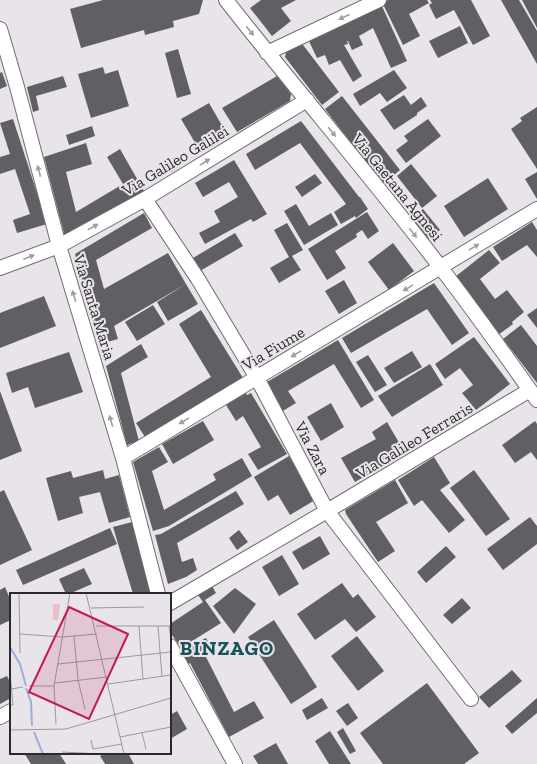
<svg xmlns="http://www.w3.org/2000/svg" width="537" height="764" font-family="'Zilla Slab',serif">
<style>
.building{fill:#605f64}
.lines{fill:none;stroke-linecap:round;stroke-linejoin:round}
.street-casing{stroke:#706c71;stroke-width:16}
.street{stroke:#fff;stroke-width:14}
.oneway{fill:#9f9fa0}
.labels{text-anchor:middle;stroke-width:4;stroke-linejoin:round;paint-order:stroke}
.street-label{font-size:16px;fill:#2a292b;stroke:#e8e4e9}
.district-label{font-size:20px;font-weight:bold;letter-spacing:1px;fill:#175359;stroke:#e8e4e9}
.inset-river{fill:none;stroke:#a2add7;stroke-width:2}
.inset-road{fill:none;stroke:#9c999d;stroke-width:1}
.view{fill:#c2185b;fill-opacity:0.15;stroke:#c2185b;stroke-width:2}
.inset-edge{fill:none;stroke:#2a292b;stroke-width:2}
</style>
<rect width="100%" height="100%" fill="#e8e4e9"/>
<path class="building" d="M103,0H203L199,14L173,21L174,27L145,35L144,30L81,48L70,9Z
M261,0H296L281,8L291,21L272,36L250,8Z
M388,0H427L429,3L409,14L420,36L403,45L382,2Z
M430,0H471L490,36L473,45L454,10L436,19L429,5L432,3Z
M501,0H519L537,31V64Z
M522,0H537V28Z
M381,4L407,61L391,68L373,28L359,36L363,45L352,50L348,41H347L348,44L344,45L362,76L353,82L340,60L329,65L325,55L317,58L308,39Z
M460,26L468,43L438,58L429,41Z
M300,41L339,92L322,105L285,57L287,48Z
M178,49L191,94L177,98L165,53Z
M103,67L105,74L118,70L129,106L91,118L78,74Z
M394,70L407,88L387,102L380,93L360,106L353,94Z
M2,72L7,86L0,89V73Z
M63,76L67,87L36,96L39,110L33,112L27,87Z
M277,76L291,94L290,101L237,132L222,108Z
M404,95L411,105L421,97L427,106L417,113V115L394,130L380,110Z
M342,96L400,170L383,184L325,109Z
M209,103L224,129L197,146L181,119Z
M537,107V169L511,129L522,121L520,118Z
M13,119L47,224L17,233L13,220L30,214L15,169L0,174V157L10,154L0,123Z
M428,119L441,136L406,163L396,150L408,141L404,136Z
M301,121L359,197H360L368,209L356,218L355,216L341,224L334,212L346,204L300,143L255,170L246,154Z
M92,126L95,136L69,145L66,135Z
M86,143L92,164L66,172L76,212L123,184L107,157L120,149L144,191L65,237L44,157Z
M175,157L181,165L171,172L165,163Z
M234,160L267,214L253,222L251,219L205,244L199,233L220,222L214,211L238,197L229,182L203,197L195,183Z
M411,164L437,196L422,208L397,176Z
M537,172V199L525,179Z
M315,174L322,183L302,197L295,187Z
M488,178L508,209L464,237L444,206Z
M296,204L309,226L331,213L338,225L304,245L284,211Z
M423,209L440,230L427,240L411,219Z
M367,212L379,231L368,239L362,230L356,234L357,237L335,251L346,268L327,280L308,249Z
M144,213L152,228L96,260L104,289L168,253L186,284L114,326L118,339L100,344L75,254Z
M532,222L537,230V257L527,245L502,261L493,247Z
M287,223L303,250L292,256L301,270L279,283L270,268L289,257L274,230Z
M235,233L243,246L200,271L193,258Z
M393,243L414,271L389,290L368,262Z
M489,250L500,263L480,279L495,299L507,290L524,312L512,322L513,324L498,335L455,277Z
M344,280L357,303L339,314L325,291Z
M434,283L469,333L452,345L427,309L351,353L342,338Z
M186,284L198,304L168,321L157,302Z
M44,296L56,326L0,348V313Z
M153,305L165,324L137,341L125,322Z
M537,308V328L527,315Z
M201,310L243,378L145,437L136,423L211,377L179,324Z
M521,325L537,346V383L503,339Z
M474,337L510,384L476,410L462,393L473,385L460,368L445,379L435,364Z
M338,340L374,400L361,408L334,364L288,391L296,403L281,412L267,390V382Z
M141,344L148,357L121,373L139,441L127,445L106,366Z
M412,351L422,367L394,383L384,368Z
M69,352L83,392L35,408L28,387L12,393L6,373Z
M368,355L387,385L375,392L356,362Z
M430,364L443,385L392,417L378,396Z
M0,391L22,451L0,460Z
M246,393L247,395L251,393L287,454L258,470L248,454L261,447L243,416L236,421L226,405Z
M331,403L344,427L321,441L307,417Z
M203,421L214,440L173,464L162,444Z
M535,421L537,424V460L531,452L515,463L502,445Z
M387,422L405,453L355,482L341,458L376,439L372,432Z
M159,447L168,462L152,471L164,510L216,480L213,474L242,458L252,476L169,526L153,531L133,462Z
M289,456L315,500L290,515L278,495L268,501L254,477Z
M434,457L450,483L440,490L465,520L449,533L422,500L414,506L398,480Z
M103,470L105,479L119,475L130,517L109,523L100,492L79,497L83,513L58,521L46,478L71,471L73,478Z
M474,470L510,519L486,536L450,488Z
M395,480L408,503L376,522L395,551L378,562L346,514L345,510Z
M4,490L32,550L0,565V492Z
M236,491L244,504L177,543L182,562L193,558L197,570L186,577L168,584L155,535L161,534Z
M530,517L537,526V544L503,570L487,549Z
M132,522L153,594H133L113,527Z
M110,528L117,544L23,585L16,570Z
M239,530L248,542L237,550L229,538Z
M320,536L330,554L303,570L292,552Z
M446,546L456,557L426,583L417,572Z
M282,555L299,584L279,596L262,567Z
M84,568L92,584L69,594H66L59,579Z
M342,583L353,598L358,594L376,617L356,632L345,619L315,640L297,614Z
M212,586L216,593L205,600L221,623L181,648L170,632V624L203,602L198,595Z
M5,587L11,601V620L0,625V590Z
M235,588L256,604L234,634L213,606Z
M462,598L471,608L452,624L443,615Z
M274,620L317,687L291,704L248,637Z
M357,636L384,671L358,691L331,656Z
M206,638L213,651L205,655L234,712L254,701L264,718L229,737L190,663L188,664L181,651Z
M512,670L522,681L489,708L479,697Z
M7,676L11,684V698L0,704V679Z
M427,683L479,753L464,764H383L360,733Z
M322,698L328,708L307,720L302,710Z
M537,698V713L512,734L505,726Z
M348,703L358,718L347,726L336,711Z
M177,711L187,729L170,739V715Z
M343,728L356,751L350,754L337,732Z
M330,731L351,764H329L315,741Z
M276,743L288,764H258L253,756Z
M24,753H59L66,764H31Z
M106,753H128L134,764H105L100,756Z"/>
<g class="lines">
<defs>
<path id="street" d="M226,0C296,90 372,177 441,268C474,311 506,356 537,400
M0,29L17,87L59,246L123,458L158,594
M267,53L379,0
M145,199L198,279L257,378L327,511L471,699
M0,268L59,246L145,199L307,100
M123,458L537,209
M170,603L327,511L530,390
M170,646L235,764
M0,717L11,711"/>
</defs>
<use href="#street" class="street-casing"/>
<use href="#street" class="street"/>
</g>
<defs><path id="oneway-solid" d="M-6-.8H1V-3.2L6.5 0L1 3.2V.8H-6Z"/></defs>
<g class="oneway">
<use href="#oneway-solid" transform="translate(344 17) rotate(155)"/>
<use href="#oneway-solid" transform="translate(250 31) rotate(52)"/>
<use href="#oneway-solid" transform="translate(332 132) rotate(51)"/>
<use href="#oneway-solid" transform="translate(205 162) rotate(-32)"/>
<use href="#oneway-solid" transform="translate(39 171) rotate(-105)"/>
<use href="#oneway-solid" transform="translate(93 227) rotate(-29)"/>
<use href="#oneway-solid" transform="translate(413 233) rotate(51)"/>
<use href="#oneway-solid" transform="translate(474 247) rotate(-31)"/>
<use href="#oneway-solid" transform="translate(29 257) rotate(-21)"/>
<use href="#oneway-solid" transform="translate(408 288) rotate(149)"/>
<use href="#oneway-solid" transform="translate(74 296) rotate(-107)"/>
<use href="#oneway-solid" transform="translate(296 354) rotate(149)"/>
<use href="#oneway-solid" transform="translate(111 421) rotate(-107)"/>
<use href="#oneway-solid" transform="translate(184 421) rotate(149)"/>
</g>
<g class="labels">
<g class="street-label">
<text transform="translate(175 160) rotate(-31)" y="6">Via Galileo Galilei</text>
<text transform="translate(398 187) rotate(51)" y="6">Via Gaetana Agnesi</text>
<text transform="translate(95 307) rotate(73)" y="6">Via Santa Maria</text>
<text transform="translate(273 348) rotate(-31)" y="6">Via Fiume</text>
<text transform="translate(414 440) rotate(-31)" y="6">Via Galileo Ferraris</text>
<text transform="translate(313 448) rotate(62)" y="6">Via Zara</text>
</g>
<g class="district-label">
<text x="227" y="655">BINZAGO</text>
</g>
</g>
<g transform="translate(10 593)">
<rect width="161" height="161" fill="#e8e4e9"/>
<path d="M43,11H50L48,27H43Z" fill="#ebbfc8"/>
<path class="inset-river" d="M0,54L10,71L16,93M16,95L21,109L22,133M24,139L33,161"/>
<path class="inset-road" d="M9,0L10,60M76,0L114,161M81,15L134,14M86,33H161M129,33L133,86M148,33L152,84M159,33L161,46M10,41L52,44L87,41M64,43L68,87L75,116M48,71L161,59M0,80L3,112H0M45,90L97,84M98,91L161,82M19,93H44M1,96L13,94M46,131L44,93L60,0M0,137L56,136L161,105M132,140L136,156M110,144L161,134M81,147L83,156L112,151M52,159L92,161"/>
<path class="view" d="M59,14L118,41L79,126L19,99Z"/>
<rect width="161" height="161" class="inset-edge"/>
</g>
</svg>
